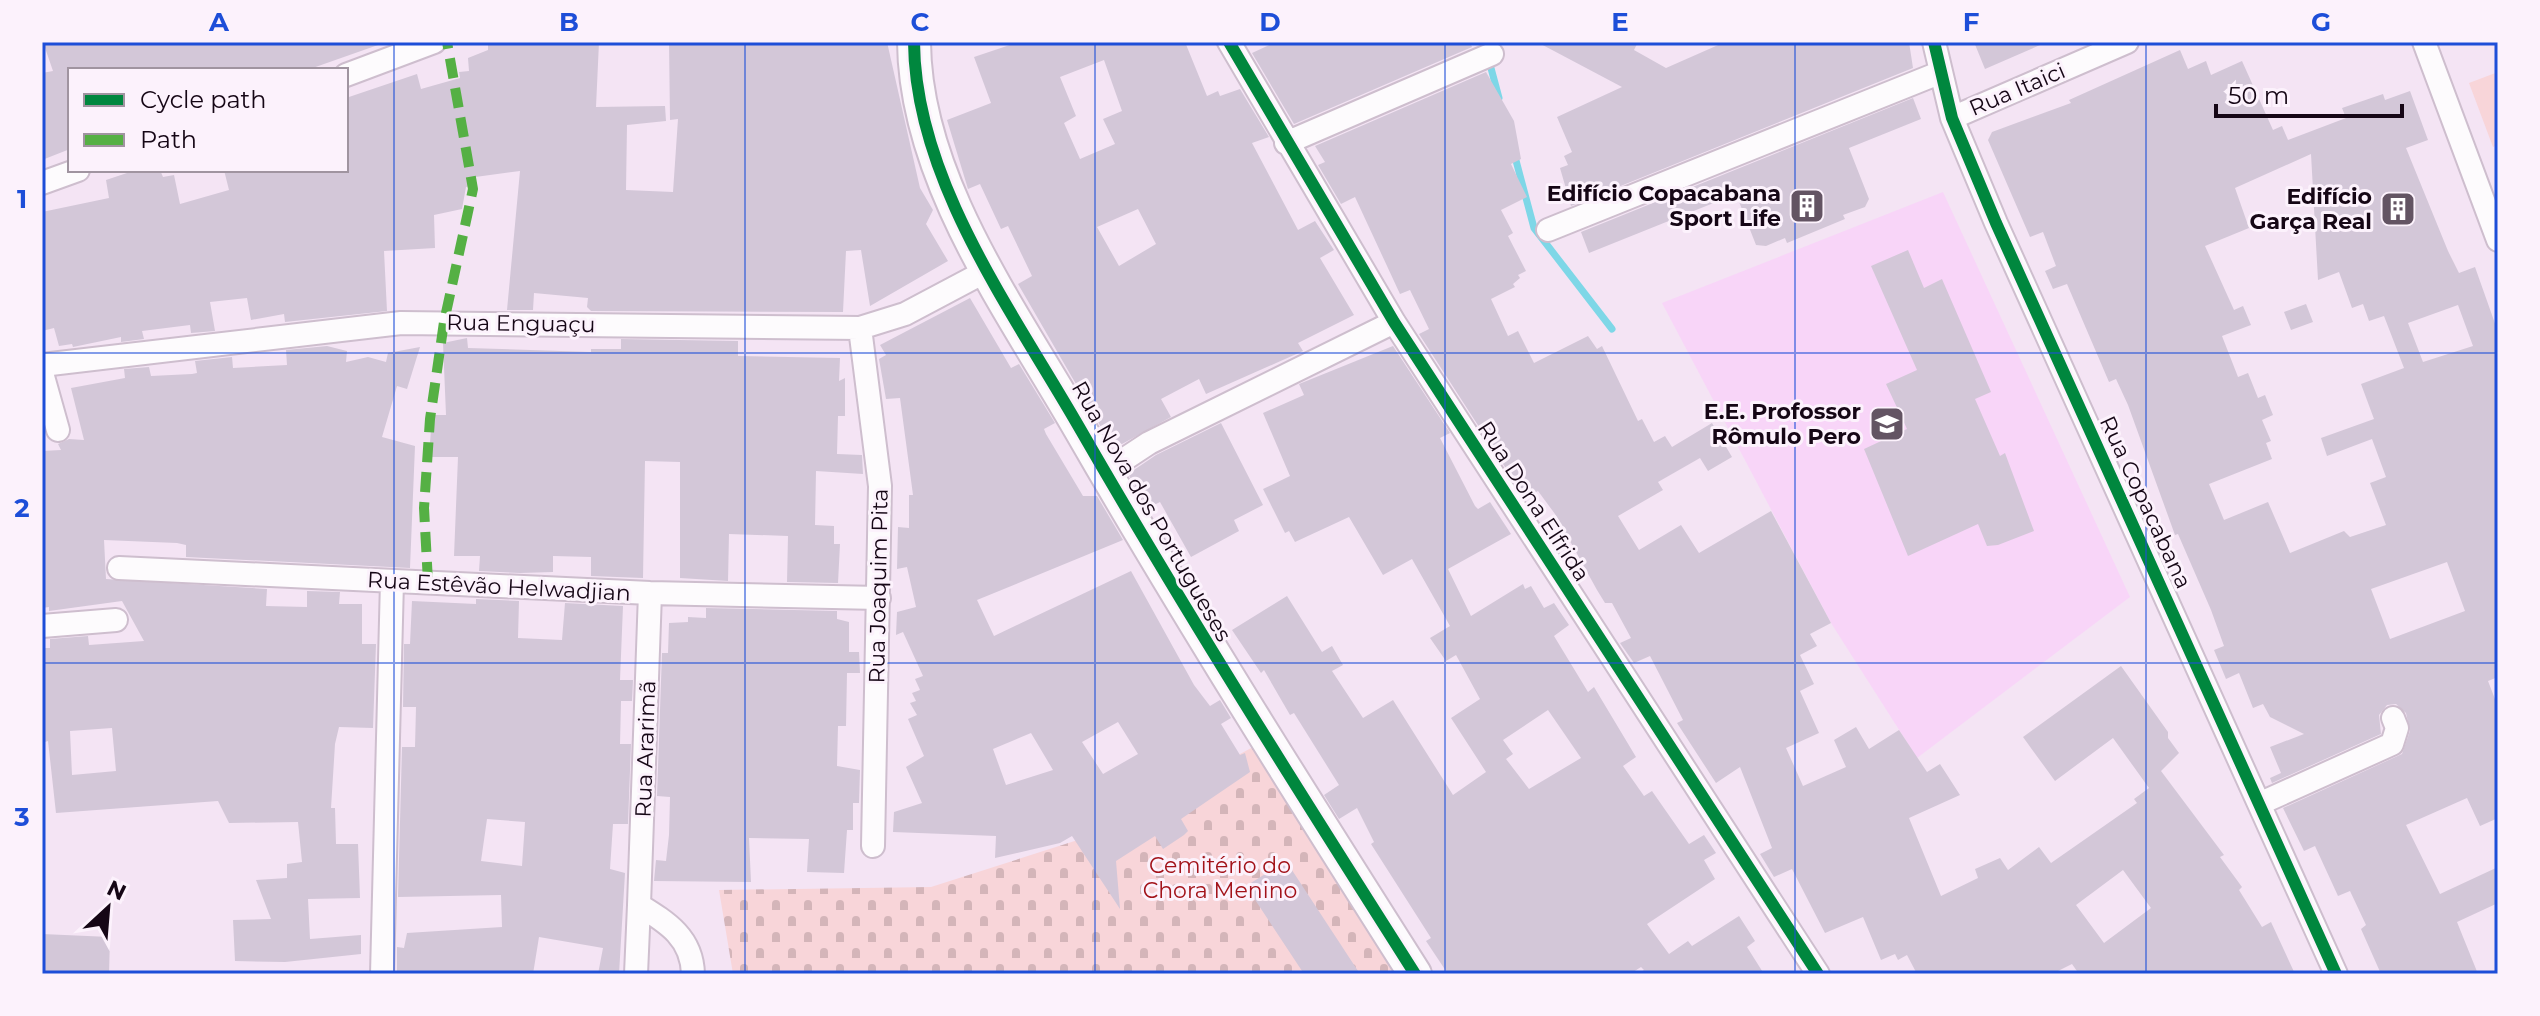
<svg xmlns="http://www.w3.org/2000/svg" width="2540" height="1016" font-family="Montserrat,sans-serif">
<style>
.built{fill:#f8d5f8}
.cemetery{fill:url(#cemetery-stones)}
.pitch{fill:#f8d5d9}
.lines{fill:none;stroke-linecap:round;stroke-linejoin:round}
.stream{stroke:#7ed7e7;stroke-width:7}
.building{fill:#d3c7d8;fill-rule:evenodd}
.street-casing{stroke:#cebece;stroke-width:26}
.secondary-casing{stroke:#cebece;stroke-width:36}
.street{stroke:#fdfbfd;stroke-width:22}
.secondary{stroke:#fdfbfd;stroke-width:32}
.quiet{stroke:#55b044;stroke-width:10;stroke-dasharray:20 10;stroke-linecap:butt}
.cycleway-casing{stroke:#fcf2fc;stroke-width:17}
.cycleway{stroke:#00873e;stroke-width:12}
.grid{fill:none;stroke:#1d4ed8;stroke-width:2;stroke-opacity:0.55}
.labels{text-anchor:middle;stroke-width:6;stroke-linejoin:round;paint-order:stroke}
.street-label{font-size:22px;fill:#150615;stroke:#fcf2fc}
.poi-label{font-size:22px;font-weight:bold;fill:#150615;stroke:#fcf2fc;text-anchor:end}
.park-label{font-size:22px;fill:#a21219;stroke:#fcf2fc}
.neatline{fill:none;stroke:#1d4ed8;stroke-width:3}
.grid-label{font-size:26px;text-anchor:middle;font-weight:bold;fill:#1d4ed8}
</style>
<defs>
<pattern id="cemetery-stones" width="16" height="16" patternUnits="userSpaceOnUse" patternTransform="scale(2)"><rect width="16" height="16" fill="#f8d5d9"/><path d="M2 7V4a2 2 0 0 1 4 0v3zM10 15v-3a2 2 0 0 1 4 0v3z" fill="#d4b5b9"/></pattern>
</defs>
<rect width="100%" height="100%" fill="#f4e4f4"/>
<path class="built" d="M1943,192L2130,597L1917,758L1831,623L1662,303Z"/>
<path class="cemetery" d="M1253,747L1395,974H733L719,890L931,887L1084,838Z"/>
<path class="pitch" d="M2498,72V145L2493,147L2469,83Z"/>
<g class="lines">
<path class="stream" d="M1484,42L1499,98
M1514,153L1534,228L1612,329"/>
</g>
<path class="building" d="M43,42H378V45L307,70H70V149L42,160V73L53,71Z
M488,42H599L596,107L665,106L666,121L627,125L626,190L673,192L678,119L670,120L669,42H887L920,188L933,210L926,224L948,261L870,306L861,250L846,251L843,312L591,311L587,307L588,298L534,293L533,310H507L520,171L468,178L471,186L466,187L462,209L434,215L435,248L384,251L387,311L285,322L284,314L251,320L247,298L210,302L215,331L191,333L190,325L142,331L144,339L121,342V337L73,347L72,344L59,346L54,328L42,331V212L109,198L106,180L136,170H160L163,177L174,175L180,204L229,190L224,170H346V98L417,74L421,89L460,78L459,72L469,71L468,58L488,50Z
M1019,42H1185L1207,96L1218,91L1220,96L1240,89L1269,137L1252,143L1298,230L1315,221L1334,250L1320,258L1354,315L1298,343L1303,351L1206,394L1199,379L1161,399L1171,417L1122,444L1109,441L1018,284L1032,276L1008,226L1001,229L980,184L968,189L947,120L991,103L974,57ZM1104,60L1122,111L1103,119L1115,144L1080,159L1064,123L1076,116L1060,77ZM1138,209L1156,244L1119,266L1097,227Z
M1276,42H1470L1472,47L1294,124L1252,53Z
M1537,42H1638L1634,50L1666,68L1725,42H1909L1913,68L1571,206L1560,168L1568,165L1564,156L1572,152L1557,117L1622,87Z
M1974,42H2047L1985,69Z
M2180,50L2188,69L2206,61L2211,75L2242,61L2273,130L2282,126L2288,140L2346,118L2342,108L2383,94L2385,100L2410,91L2428,140L2406,148L2448,251L2459,273L2475,267L2498,332V677L2488,681L2498,707V818L2480,826L2467,798L2406,825L2440,894L2498,867V903L2457,922L2478,974H2381L2361,929L2366,925L2350,891L2338,896L2315,846L2304,851L2283,808L2402,754L2410,731L2406,713L2396,704L2387,705L2379,715L2381,734L2272,783L2270,778L2281,773L2270,747L2304,734L2270,717L2263,704L2253,708L2239,673L2226,679L2214,650L2224,646L2211,610L2178,534L2175,535L2128,405L2116,379L2109,382L2067,284L2053,289L2045,271L2056,266L2043,232L2030,237L1988,140L1992,132L2071,103L2069,100ZM2311,154L2318,280L2339,272L2352,308L2363,304L2369,321L2384,316L2404,368L2361,384L2374,419L2321,438L2327,456L2372,439L2386,477L2370,483L2386,525L2350,537L2344,531L2290,553L2268,502L2224,520L2209,484L2272,459L2266,443L2271,441L2262,420L2273,415L2265,395L2258,398L2248,373L2238,377L2222,336L2251,325L2243,306L2234,310L2205,246L2249,228L2235,188ZM2458,305L2473,346L2423,362L2408,323ZM2447,562L2465,611L2390,639L2371,589Z
M1486,72L1514,121L1521,159L1511,164L1527,197L1501,210L1513,233L1508,236L1526,271L1518,275L1520,278L1513,284L1515,287L1491,299L1508,336L1518,331L1534,363L1588,336L1597,349L1602,346L1638,421L1642,419L1654,442L1665,436L1672,447L1712,423L1732,457L1708,471L1700,458L1658,482L1663,490L1618,516L1639,550L1681,525L1699,553L1771,511L1831,623L1810,634L1817,646L1800,655L1814,684L1800,691L1819,733L1786,748L1803,786L1846,767L1834,740L1856,727L1869,749L1899,730L1927,772L1940,764L1960,795L1909,818L1941,896L1978,878L1975,869L2000,858L2008,870L2039,847L2051,863L2137,803L2134,799L2149,788L2113,738L2055,781L2023,737L2121,666L2168,732V738L2179,753L2161,771L2224,855L2220,857L2242,887L2239,890L2262,927L2271,922L2295,974H2079L2072,964L2052,974H1917L1907,955L1898,960L1895,954L1881,960L1863,917L1825,933L1792,869L1774,877L1760,854L1772,848L1740,767L1716,783L1677,723L1683,720L1650,656L1634,663L1620,643L1631,638L1612,603H1605L1597,590L1555,514L1538,491L1525,498L1419,334L1429,329L1410,290L1400,294L1355,197L1341,204L1318,165L1325,162L1315,146ZM2123,870L2151,908L2104,943L2076,905Z
M1913,98L1921,119L1849,148L1869,199L1865,207L1843,215L1845,219L1787,243L1785,238L1766,246L1756,245L1736,194L1589,253L1581,232Z
M1908,250L1924,288L1942,279L1991,392L1975,399L2000,456L2005,453L2034,531L1998,545L1987,546L1978,524L1908,556L1864,449L1907,429L1886,384L1917,370L1871,266Z
M970,298L1011,368L1019,364L1055,423L1044,429L1046,434L1083,496H1097L1123,540L977,600L994,636L1131,571L1194,685L1210,706L1220,700L1231,718L1221,724L1240,755L1245,753L1250,772L1181,819L1188,831L1184,835L1163,849L1155,836L1116,861L1120,909L1072,836L1060,843L995,858L996,836L893,832L894,812L922,803L906,767L924,756L908,719L917,715L910,703L916,701L912,693L920,690L915,679L923,676L903,632L896,635L897,612L916,607L907,567L897,569L898,527L909,528V495H913L900,398L886,399L879,359L886,355L880,345ZM1118,722L1138,754L1103,774L1082,742ZM1031,733L1053,770L1006,785L993,749Z
M2306,304L2313,322L2291,330L2284,312Z
M467,338L468,348L591,352V349H621V339L738,341V356L840,358L839,381L845,378V416H838L837,454L862,455L863,474L816,471L815,525L834,526V544H840L838,583L787,582L788,536L729,534L728,581L680,578V462L645,461L643,578L591,576V557L553,556V572L520,573L479,571L480,556H454L458,457H429L432,415H446L443,343Z
M327,346L347,351L346,362L368,357L386,362L388,353L420,347L407,389L397,386L382,437L415,446L410,568L186,557V545L177,543L104,540L106,579L267,589L266,606L307,607V591L340,592L339,604H362V644H376L373,728L339,727L335,744L331,808H335L336,844H358L360,898L308,899L310,939L361,935V954L285,962L235,961L233,920L271,919L256,880L287,878V864L302,862L298,822L229,823L218,801L56,813L48,741L45,742L42,718V648H50V639L88,636L89,645L144,641L122,601L49,611V607L42,608V451L61,450L58,444L69,439L84,440L71,388L125,378L124,369L149,367L151,376L192,374L197,373L195,361L232,357L233,368L287,365L286,350ZM112,728L116,771L72,775L70,731Z
M1393,346L1450,433L1440,438L1475,506L1478,509L1490,502L1511,534L1448,569L1471,616L1523,584L1525,589L1531,586L1544,608L1554,603L1569,625L1554,636L1588,692L1594,687L1636,757L1623,766L1644,796L1652,791L1689,844L1704,835L1716,853L1704,860L1715,879L1647,924L1669,954L1688,941L1692,946L1739,916L1755,941L1747,947L1764,974H1638L1644,970L1641,967L1630,974H1448L1426,941L1431,938L1371,844L1374,842L1357,808L1339,819L1324,795L1339,785L1294,713L1290,715L1264,670L1261,673L1232,630L1287,596L1322,652L1332,646L1343,665L1332,671L1363,718L1393,700L1453,795L1486,772L1451,718L1480,699L1456,655L1446,661L1430,638L1450,626L1412,559L1383,575L1349,517L1295,542L1289,531L1285,533L1263,489L1290,476L1263,413L1304,395L1299,384ZM1548,710L1581,758L1529,789L1506,759L1513,754L1503,740Z
M1221,423L1263,505L1234,520L1239,531L1191,557L1160,502L1148,508L1128,474L1156,455Z
M476,599L519,601L518,638L562,640L565,603L623,606L620,680H633L632,701H621L620,744H631L628,824H613L610,869L625,873L619,974H598L603,948L539,937L533,974H397V947L404,948L407,933L502,927L501,895L398,897L402,747H415L416,707H403L404,644H410L412,601L476,604ZM487,819L525,822L522,866L481,861Z
M706,608L837,611V619L849,622V652H859L860,673H847L846,726H838L837,766L860,770L859,803H853V830H847L844,873L807,872L809,839L749,838L751,882L654,881L656,860L666,861L669,835L670,797L657,796L662,653H668L669,623L688,622V617L706,618Z
M1286,861L1360,974H1304L1246,886Z
M42,934L110,937L109,974H42Z"/>
<g class="lines">
<defs>
<path id="street" d="M1229,42L1394,322L1818,974
M1934,42L1952,118L1996,223L2336,974
M2424,42L2498,240
M346,75L434,42
M1952,118L2127,42
M1286,143L1492,54
M42,183L78,170
M1548,230L1939,73
M860,328L880,486L873,846
M42,365L401,323L860,328L905,314L988,270
M42,373L58,430
M1105,472L1149,443L1394,322
M119,568L650,593L879,598
M650,593L639,905C668,923 692,938 693,974
M42,626L116,620
M2261,803L2392,744L2397,728L2393,718
M382,974L392,581
M636,974L639,905"/>
<path id="secondary" d="M914,42C915,180 1013,312 1079,427C1186,613 1300,793 1415,974"/>
</defs>
<use href="#street" class="street-casing"/>
<use href="#secondary" class="secondary-casing"/>
<use href="#street" class="street"/>
<use href="#secondary" class="secondary"/>
<path class="quiet" d="M428,582L424,508L430,419L444,322L473,189L447,42"/>
<defs>
<path id="cycleway" d="M914,42C915,180 1013,312 1079,427C1186,613 1300,793 1415,974
M1229,42L1394,322L1818,974
M1934,42L1952,118L1996,223L2336,974"/>
</defs>
<use href="#cycleway" class="cycleway-casing"/>
<use href="#cycleway" class="cycleway"/>
</g>
<path class="grid" d="M394,42V974M745,42V974M1095,42V974M1445,42V974M1795,42V974M2146,42V974M42,353H2498M42,663H2498"/>
<defs>
<symbol id="building-square" viewBox="-11 -11 22 22"><rect x="-9" y="-9" width="18" height="18" rx="4" fill="#635463" stroke="#fcf2fc"/><path d="M-4-6H4V6H1V3H-1V6H-4ZM-2.5-4.3h1.7v1.8h-1.7ZM.8-4.3h1.7v1.8H.8ZM-2.5-1h1.7V.8h-1.7ZM.8-1h1.7V.8H.8Z" fill="#fff"/></symbol>
<symbol id="school-square" viewBox="-11 -11 22 22"><rect x="-9" y="-9" width="18" height="18" rx="4" fill="#635463" stroke="#fcf2fc"/><path d="M0-5L7-2L0 1L-7-2ZM-4 1L0 2.5L4 1V4Q0 6-4 4Z" fill="#fff"/></symbol>
</defs>
<g fill-rule="evenodd">
<use href="#building-square" x="1787" y="186" width="40" height="40"/>
<use href="#building-square" x="2378" y="189" width="40" height="40"/>
<use href="#school-square" x="1867" y="404" width="40" height="40"/>
</g>
<g class="labels">
<g class="street-label">
<text transform="translate(2017 89) rotate(-23)" y="8">Rua Itaici</text>
<text transform="translate(521 323) rotate(1)" y="8">Rua Enguaçu</text>
<text transform="translate(1534 501) rotate(57)" y="8">Rua Dona Elfrida</text>
<text transform="translate(2146 502) rotate(65)" y="8">Rua Copacabana</text>
<text transform="translate(1152 511) rotate(60)" y="8">Rua Nova dos Portugueses</text>
<text transform="translate(499 586) rotate(3)" y="8">Rua Estêvão Helwadjian</text>
<text transform="translate(878 586) rotate(-89)" y="8">Rua Joaquim Pita</text>
<text transform="translate(645 749) rotate(-88)" y="8">Rua Ararimã</text>
</g>
<g class="poi-label">
<text x="1781" y="201">Edifício Copacabana<tspan x="1781" dy="25">Sport Life</tspan></text>
<text x="2372" y="204">Edifício<tspan x="2372" dy="25">Garça Real</tspan></text>
<text x="1861" y="419">E.E. Profossor<tspan x="1861" dy="25">Rômulo Pero</tspan></text>
</g>
<g class="park-label">
<text x="1220" y="873">Cemitério do<tspan x="1220" dy="25">Chora Menino</tspan></text>
</g>
</g>
<rect width="2540" height="1016" fill="none" stroke="#fcf2fc" stroke-width="88"/>
<rect x="68" y="68" width="280" height="104" fill="#fcf2fc" stroke="#a094a0" stroke-width="2"/>
<rect x="84" y="94" width="40" height="12" fill="#00873e" stroke="#a094a0" stroke-width="2"/>
<text x="140" y="108" font-size="24" fill="#150615">Cycle path</text>
<rect x="84" y="134" width="40" height="12" fill="#55b044" stroke="#a094a0" stroke-width="2"/>
<text x="140" y="148" font-size="24" fill="#150615">Path</text>
<g transform="translate(108 908) rotate(26)" stroke="#fcf2fc" stroke-width="6" paint-order="stroke">
<path d="M0-6L14 30L0 20L-14 30Z" fill="#150615"/>
<text y="-12" font-size="22" font-weight="bold" text-anchor="middle" fill="#150615">N</text>
</g>
<path d="M2216 104v12h186v-12" fill="none" stroke="#150615" stroke-width="4"/>
<text x="2228" y="104" font-size="24" fill="#150615" stroke="#fcf2fc" stroke-width="6" paint-order="stroke">50 m</text>
<rect x="44" y="44" width="2452" height="928" class="neatline"/>
<g class="grid-label">
<text x="219" y="31">A</text>
<text x="569" y="31">B</text>
<text x="920" y="31">C</text>
<text x="1270" y="31">D</text>
<text x="1620" y="31">E</text>
<text x="1971" y="31">F</text>
<text x="2321" y="31">G</text>
<text x="22" y="208">1</text>
<text x="22" y="517">2</text>
<text x="22" y="826">3</text>
</g>
</svg>
